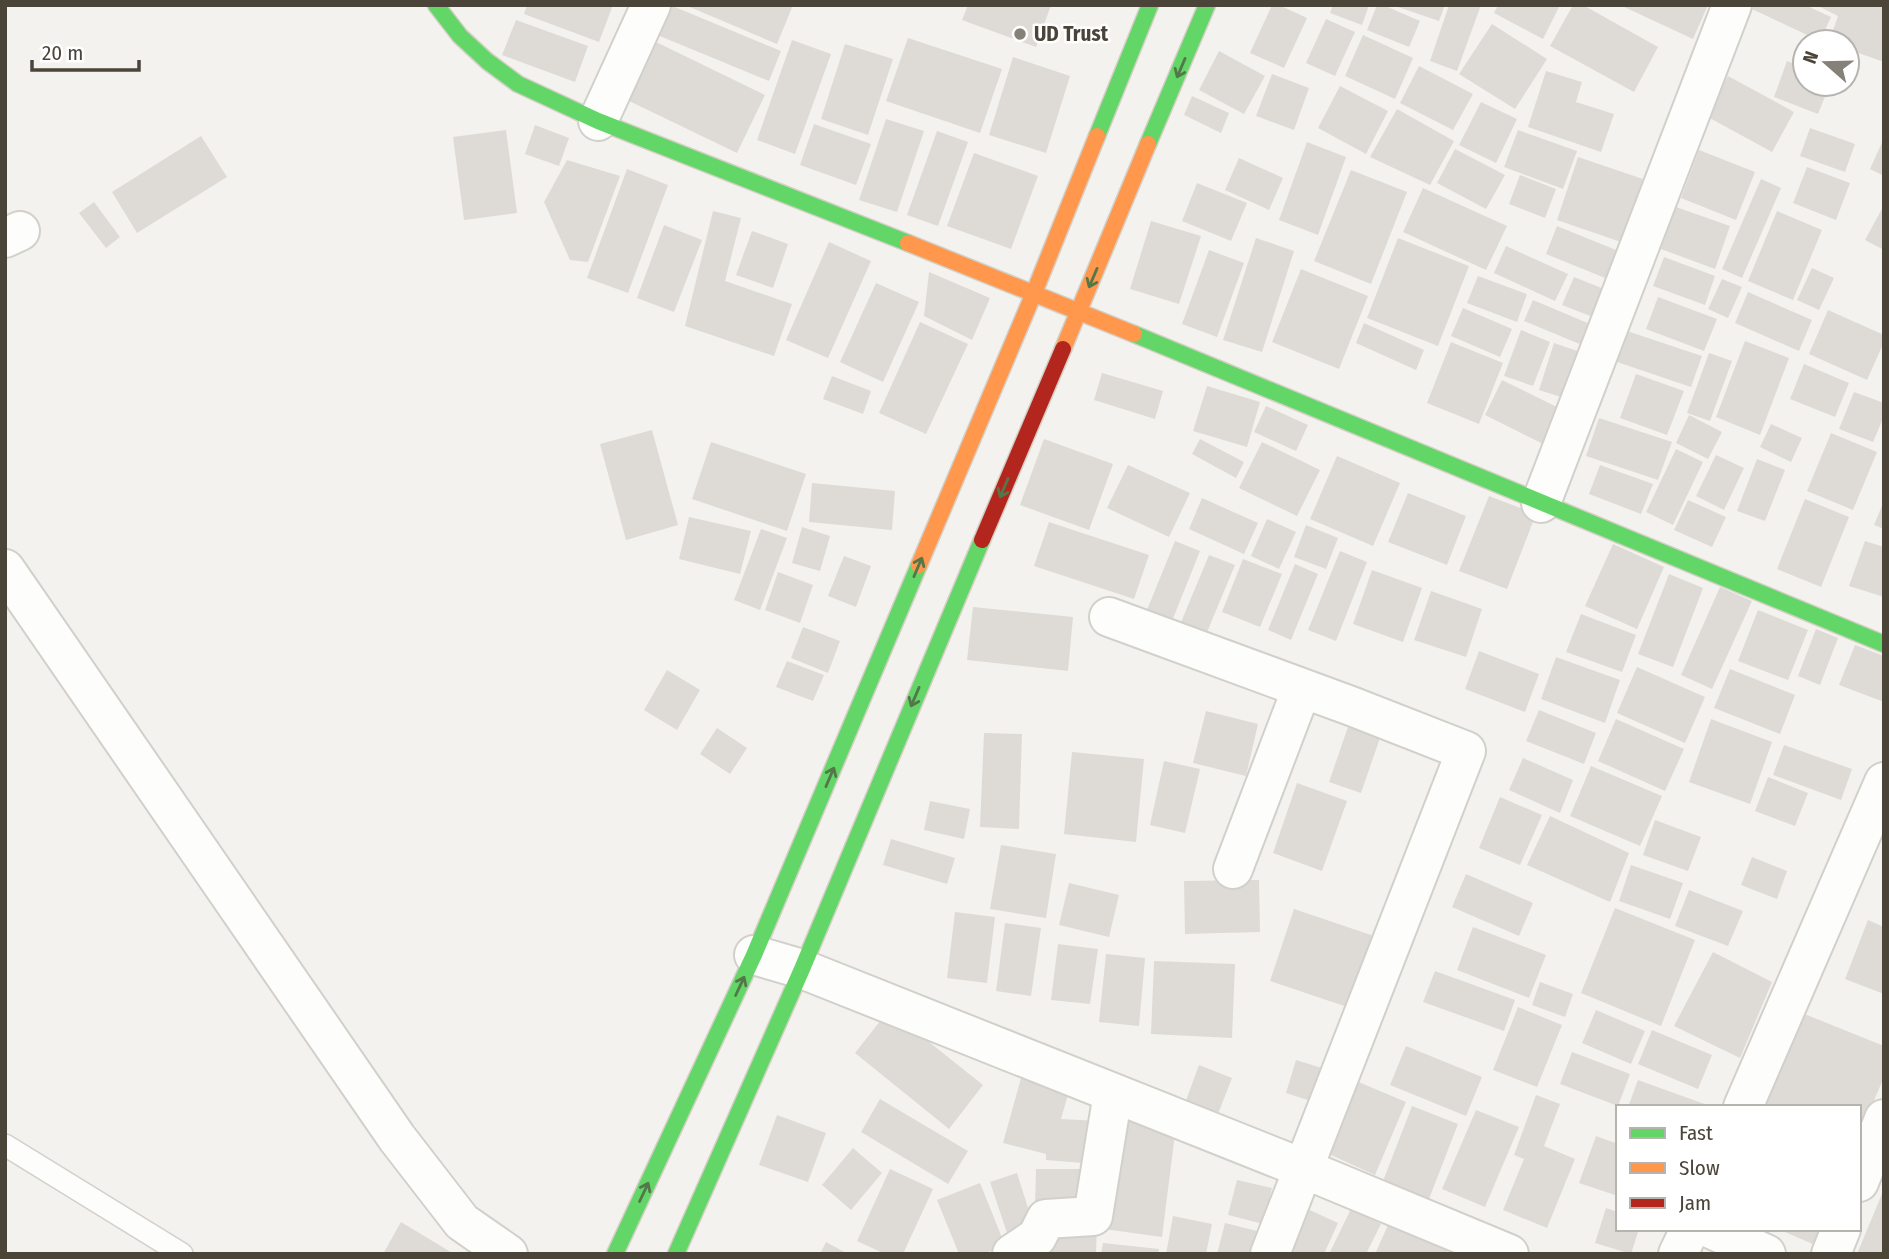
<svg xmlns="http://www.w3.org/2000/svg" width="1889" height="1259" font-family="'Fira Sans Condensed',sans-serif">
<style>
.building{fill:#dedbd6}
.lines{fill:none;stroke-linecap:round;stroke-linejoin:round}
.lane-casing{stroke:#d2d0cb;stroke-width:24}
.street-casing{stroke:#d2d0cb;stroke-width:42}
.fast-casing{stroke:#d3cfc5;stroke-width:19}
.slow-casing{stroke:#d3cfc5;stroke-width:19}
.jam-casing{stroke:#d3cfc5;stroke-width:19}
.lane{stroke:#fdfdfc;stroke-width:21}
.street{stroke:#fdfdfc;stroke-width:38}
.fast{stroke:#63d668;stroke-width:16}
.slow{stroke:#ff974d;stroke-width:16}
.jam{stroke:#b3261e;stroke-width:16}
.oneway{stroke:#537749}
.poi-dot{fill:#868178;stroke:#fff;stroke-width:2.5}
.labels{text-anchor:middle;stroke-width:5;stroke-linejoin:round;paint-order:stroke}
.poi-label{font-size:21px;font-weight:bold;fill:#4b4439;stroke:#fff;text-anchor:start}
</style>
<rect width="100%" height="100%" fill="#f4f2ee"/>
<path class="building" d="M527,5H613L599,42L524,14Z
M661,5H670L781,51L769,81L650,32Z
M685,5H793L777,44Z
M968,5H1051L1036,47L962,20Z
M1272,5H1279L1307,18L1284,68L1250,53Z
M1333,5H1369L1362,25L1330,13Z
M1377,5H1383L1420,21L1409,47L1367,30Z
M1399,5H1445L1439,21L1398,7Z
M1449,5H1481L1457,71L1430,61Z
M1498,5H1560L1543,39L1494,13Z
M1573,5H1583L1658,47L1634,92L1550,46Z
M1620,5H1708L1693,39Z
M1754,5H1805L1831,17L1820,41L1752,9Z
M1816,5H1884V62L1847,49V42H1829L1838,16Z
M1326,19L1355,32L1335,76L1306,63Z
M516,20L588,46L575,82L502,55Z
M1492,24L1547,59L1515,109L1459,74Z
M1363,35L1413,58L1395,99L1345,76Z
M908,38L1002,69L980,133L886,101Z
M792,40L831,54L795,154L757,140Z
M654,41L765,95L737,153L625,99Z
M845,44L893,59L868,135L821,119Z
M1219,51L1265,76L1244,114L1199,90Z
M1013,57L1070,76L1046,153L989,135Z
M1787,61L1805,68V84H1830L1818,114L1774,97Z
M1419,66L1473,94L1453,130L1400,103Z
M1546,71L1582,82L1576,102L1614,114L1601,152L1528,127Z
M1272,74L1309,88L1294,130L1256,116Z
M1728,76L1794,112L1772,152L1706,116Z
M1340,86L1388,111L1366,154L1318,128Z
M1192,96L1229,113L1221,133L1184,115Z
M1481,102L1517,119L1496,163L1459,145Z
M1397,109L1454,141L1430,185L1370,157Z
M886,119L924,131L897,212L859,200Z
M814,124L871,144L856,185L800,165Z
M535,125L569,138L559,166L525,154Z
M1810,128L1855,144L1845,172L1800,156Z
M506,130L517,213L464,220L453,137Z
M1518,130L1577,151L1563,189L1504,167Z
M937,131L968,142L938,226L907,215Z
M201,136L227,177L137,233L112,192Z
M1884,138V176L1870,169Z
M1307,142L1346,157L1318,235L1279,220Z
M1455,149L1505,175L1486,209L1437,183Z
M1699,150L1755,172L1736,220L1681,198Z
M974,153L1038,176L1011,249L947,226Z
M1578,157L1643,179L1621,242L1557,220Z
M1239,158L1283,178L1269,210L1225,190Z
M567,160L620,176L588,262L570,260L544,202Z
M1807,167L1850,183L1836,220L1793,203Z
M627,169L668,185L628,293L587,278Z
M1351,170L1407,192L1371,284L1314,261Z
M1520,175L1556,189L1545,218L1509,204Z
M1761,179L1781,188L1742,278L1722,269Z
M1197,183L1247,203L1231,241L1182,221Z
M1423,188L1507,226L1486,270L1403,232Z
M94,202L120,237L106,248L79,213Z
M1884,205V250L1865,240Z
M1676,207L1730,226L1715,269L1661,249Z
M713,211L741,218L725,281L792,304L774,356L685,326Z
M1777,211L1822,230L1793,300L1748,281Z
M1151,221L1201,236L1179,304L1130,289Z
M664,225L702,240L674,312L637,298Z
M1557,226L1621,252L1610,280L1546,254Z
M752,231L788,244L773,288L736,275Z
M1256,238L1294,251L1262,352L1223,340Z
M1398,238L1469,266L1438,346L1367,318Z
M829,242L871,261L828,358L786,340Z
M1506,246L1568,274L1555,301L1494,273Z
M1209,250L1244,263L1217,337L1182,324Z
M1664,257L1715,276L1705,305L1653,286Z
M1812,268L1834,278L1819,310L1797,300Z
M1301,269L1368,296L1339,369L1272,342Z
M929,272L990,298L972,340L924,316Z
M1478,276L1527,294L1517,322L1467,303Z
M1574,277L1609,291L1598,319L1562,305Z
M1722,279L1742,287L1728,318L1708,309Z
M876,283L919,302L883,382L840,362Z
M1748,292L1812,320L1799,351L1735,323Z
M1658,297L1717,319L1704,351L1646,329Z
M1533,300L1590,324L1582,345L1524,321Z
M1463,308L1512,329L1500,357L1451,336Z
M1828,310L1884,335V342L1867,380L1809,354Z
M920,322L968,344L926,434L879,413Z
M1364,323L1424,350L1416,370L1356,343Z
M1521,330L1550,342L1533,386L1504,376Z
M1627,331L1702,356L1691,387L1617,362Z
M1745,341L1789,358L1760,435L1716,417Z
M1451,342L1503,363L1479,424L1427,403Z
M1554,343L1589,355L1574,401L1539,390Z
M1709,353L1732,361L1710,421L1687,413Z
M1804,364L1849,383L1835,417L1790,399Z
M1102,373L1163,391L1155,419L1094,400Z
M1636,374L1684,391L1667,435L1620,418Z
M832,376L871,391L863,414L823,399Z
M1502,380L1565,411L1547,446L1485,415Z
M1207,386L1260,402L1247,447L1193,431Z
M1854,392L1884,403V416L1873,442L1839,429Z
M1266,406L1308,425L1296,451L1254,432Z
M1689,415L1722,432L1708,459L1676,443Z
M1599,418L1672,442L1658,480L1586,456Z
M1771,424L1802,438L1791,462L1760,447Z
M652,430L678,525L626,540L600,444Z
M1831,433L1877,452L1853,510L1807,491Z
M1044,439L1113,464L1089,530L1020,505Z
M1200,439L1244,462L1236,478L1192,454Z
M711,442L806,474L787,531L692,499Z
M1262,442L1320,470L1297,516L1239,488Z
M1676,449L1703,462L1673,525L1646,512Z
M1716,455L1744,468L1724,510L1696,496Z
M1337,456L1400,483L1373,546L1310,519Z
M1757,459L1785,470L1765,521L1737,511Z
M1128,465L1190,493L1169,537L1107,508Z
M1600,465L1653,484L1641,514L1589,494Z
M812,483L895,491L892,530L809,522Z
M1408,493L1466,516L1447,565L1388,542Z
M1489,496L1536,514L1507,589L1459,571Z
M1202,498L1258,523L1244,554L1189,529Z
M1805,499L1849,517L1821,587L1777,569Z
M1688,500L1726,517L1712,547L1674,530Z
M1884,501V529L1874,525Z
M689,517L751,531L740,574L679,559Z
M1267,519L1296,532L1279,569L1251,556Z
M1049,522L1149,555L1134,599L1034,566Z
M1306,525L1338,538L1326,569L1294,557Z
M802,527L830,536L820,571L792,563Z
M761,529L787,538L760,610L734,600Z
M1175,541L1200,551L1172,621L1147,610Z
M1865,541L1884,547V597L1849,586Z
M1613,544L1664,567L1637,629L1585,606Z
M1340,551L1367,562L1336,641L1308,630Z
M1209,555L1235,565L1205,637L1179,627Z
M844,556L871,566L856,607L828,596Z
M1243,559L1282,574L1260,627L1222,612Z
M1295,564L1318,574L1291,640L1268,630Z
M1372,570L1422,588L1403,642L1353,624Z
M778,572L813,585L800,623L765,610Z
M1669,574L1703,588L1673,667L1638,654Z
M1720,587L1752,601L1712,689L1681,675Z
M1431,591L1482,609L1466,657L1414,640Z
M973,607L1073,617L1068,671L967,660Z
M1758,610L1808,630L1788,680L1738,661Z
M1581,614L1636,635L1622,672L1566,652Z
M803,627L840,641L828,673L791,658Z
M1816,629L1838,638L1820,685L1798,676Z
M1855,645L1884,656V702L1839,685Z
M1479,651L1539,674L1525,712L1465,689Z
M1556,657L1620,680L1605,723L1541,699Z
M787,661L824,675L813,701L776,687Z
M1637,667L1705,697L1685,743L1617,713Z
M1730,669L1795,695L1780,734L1714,708Z
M667,670L700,690L677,730L644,710Z
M1539,710L1596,733L1584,764L1526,741Z
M1206,711L1258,724L1246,776L1193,763Z
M1616,719L1684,749L1665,791L1598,761Z
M1711,719L1772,742L1750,804L1689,782Z
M1348,727L1380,738L1361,793L1329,782Z
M717,728L747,748L730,774L700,754Z
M984,733L1022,734L1019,829L980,827Z
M1784,745L1852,769L1841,800L1773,775Z
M1072,752L1144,759L1136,842L1064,834Z
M1523,758L1573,780L1560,813L1509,790Z
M1164,761L1200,769L1185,833L1150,825Z
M1591,766L1662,796L1640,846L1570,816Z
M1768,777L1808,793L1795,826L1755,811Z
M1297,783L1347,801L1322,871L1273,853Z
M1500,797L1542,815L1520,865L1479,848Z
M930,801L970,809L964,839L924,830Z
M1550,816L1629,853L1610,902L1527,865Z
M1655,820L1701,837L1688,871L1643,855Z
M891,839L955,858L947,884L883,865Z
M1001,845L1056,854L1046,918L990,909Z
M1752,857L1787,871L1777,899L1741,885Z
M1631,865L1683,883L1670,919L1619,901Z
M1466,874L1533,903L1519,936L1452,907Z
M1259,880L1260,932L1185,934L1184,881Z
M1069,883L1119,895L1109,937L1059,925Z
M1689,890L1743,911L1728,946L1675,926Z
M1615,908L1695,940L1661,1026L1581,993Z
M1294,909L1380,938L1356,1010L1270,981Z
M955,912L995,917L987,983L947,978Z
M1868,920L1884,927V994L1845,979Z
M1005,923L1041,928L1031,996L996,991Z
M1473,927L1546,955L1529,998L1457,970Z
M1058,944L1098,949L1090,1004L1051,1000Z
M1713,952L1772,982L1740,1058L1674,1026Z
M1106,954L1145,958L1139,1026L1099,1022Z
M1154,961L1235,964L1232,1038L1151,1034Z
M1435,971L1515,1000L1504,1031L1423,1002Z
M1540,982L1573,994L1565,1017L1532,1005Z
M1518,1007L1562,1025L1537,1087L1493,1070Z
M889,1010L983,1085L949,1129L855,1053Z
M1596,1010L1645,1031L1631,1064L1582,1043Z
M1797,1011L1884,1046V1077L1859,1136V1107H1758Z
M1652,1030L1712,1055L1698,1089L1638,1064Z
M1406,1046L1482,1077L1466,1116L1390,1085Z
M1572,1052L1630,1074L1618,1106L1560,1084Z
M1296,1060L1325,1069L1314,1102L1286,1093Z
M1199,1065L1232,1078L1216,1119L1184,1106Z
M1023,1071L1071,1084L1061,1119L1100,1121L1096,1164L1046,1160V1154L1003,1143Z
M1349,1078L1406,1102L1375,1175L1318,1149Z
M1638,1080L1710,1106V1107H1628Z
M1536,1095L1560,1104L1544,1146L1575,1159L1547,1228L1503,1210L1524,1159L1514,1155Z
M880,1099L968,1151L948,1184L861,1132Z
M1412,1106L1458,1124L1429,1199L1383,1181Z
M1476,1110L1519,1127L1485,1207L1442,1189Z
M777,1115L826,1133L808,1182L759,1165Z
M1119,1119L1176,1126L1162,1237L1104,1229Z
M1596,1136L1618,1144V1196L1579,1183Z
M853,1148L882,1173L851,1210L822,1185Z
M890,1169L933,1189L903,1254H885L857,1241Z
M1036,1169H1089V1206H1035Z
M1017,1173L1035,1230L1009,1239L990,1182Z
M1237,1180L1272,1188L1263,1224L1228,1215Z
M980,1183L1005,1245L983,1254H959L937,1200Z
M1884,1189V1254H1857Z
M1299,1205L1338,1223L1324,1254H1293L1279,1248Z
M1606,1208L1618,1212V1229H1639L1631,1254L1595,1243Z
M1351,1209L1381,1224L1366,1254H1329Z
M1393,1214L1452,1241L1446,1254H1375Z
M1173,1216L1212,1224L1206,1254H1166Z
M1097,1221L1096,1254H1052L1053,1224Z
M401,1222L454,1254H383Z
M1225,1223L1265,1233L1260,1254H1217Z
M1778,1229H1821L1815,1245Z
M826,1242L848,1254H820Z
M1103,1243L1159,1249L1158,1254H1101Z"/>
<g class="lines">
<defs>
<path id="lane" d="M5,1145L182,1254"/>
<path id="street" d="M598,121L651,5
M5,238L20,231
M1541,503L1732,5
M5,569L397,1138L462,1222L508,1254
M1109,617L1351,706L1466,751L1270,1254
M1233,869L1302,688
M754,955L802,969L1302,1168L1509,1254
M1743,1107L1884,782
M1859,1182L1884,1119
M1711,1229L1766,1254
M1012,1254L1037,1237L1046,1219L1093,1216L1113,1093
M1678,1254L1690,1229
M1831,1254L1841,1229"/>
<path id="fast" d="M436,5L460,36L487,61L518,84L598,121L908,243
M1097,136L1150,5
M1148,144L1207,5
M1134,334L1884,644
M615,1254L754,955L919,565
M676,1254L802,969L982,540"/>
<path id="slow" d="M908,243L1134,334
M1063,349L1148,144
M919,565L1034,293L1097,136"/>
<path id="jam" d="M982,540L1063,349"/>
</defs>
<use href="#lane" class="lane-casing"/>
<use href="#street" class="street-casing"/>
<use href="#fast" class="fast-casing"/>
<use href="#slow" class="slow-casing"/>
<use href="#jam" class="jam-casing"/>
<use href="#lane" class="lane"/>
<use href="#street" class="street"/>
<use href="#fast" class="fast"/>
<use href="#slow" class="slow"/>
<use href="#jam" class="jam"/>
</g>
<defs><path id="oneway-shaft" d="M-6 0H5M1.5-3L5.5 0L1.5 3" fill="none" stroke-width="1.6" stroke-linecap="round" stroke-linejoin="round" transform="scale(1.75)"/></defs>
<g class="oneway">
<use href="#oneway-shaft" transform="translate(1181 68) rotate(113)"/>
<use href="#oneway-shaft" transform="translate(1093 278) rotate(113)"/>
<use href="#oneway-shaft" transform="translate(1004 488) rotate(113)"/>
<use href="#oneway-shaft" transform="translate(918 567) rotate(-67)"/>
<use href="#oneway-shaft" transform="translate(915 697) rotate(113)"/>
<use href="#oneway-shaft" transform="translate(830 777) rotate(-67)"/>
<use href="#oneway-shaft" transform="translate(740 986) rotate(-65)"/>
<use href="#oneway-shaft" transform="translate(644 1192) rotate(-65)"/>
</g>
<circle class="poi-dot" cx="1020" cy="34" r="7"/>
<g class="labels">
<g class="poi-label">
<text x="1034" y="41">UD Trust</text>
</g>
</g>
<rect width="1889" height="1259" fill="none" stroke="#4b4439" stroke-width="14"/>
<rect x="1616" y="1105" width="245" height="126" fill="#ffffff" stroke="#b7b4b0" stroke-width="2"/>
<rect x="1630" y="1128" width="35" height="10" fill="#63d668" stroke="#b7b4b0" stroke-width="2"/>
<text x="1679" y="1140" font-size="21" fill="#4b4439">Fast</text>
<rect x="1630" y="1163" width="35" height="10" fill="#ff974d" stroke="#b7b4b0" stroke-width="2"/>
<text x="1679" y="1175" font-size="21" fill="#4b4439">Slow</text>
<rect x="1630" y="1198" width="35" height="10" fill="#b3261e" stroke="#b7b4b0" stroke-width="2"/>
<text x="1679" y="1210" font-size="21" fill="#4b4439">Jam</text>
<g transform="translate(1826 63) rotate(290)"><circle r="33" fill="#ffffff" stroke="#b7b4b0" stroke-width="2"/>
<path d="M0-5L12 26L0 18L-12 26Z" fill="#868178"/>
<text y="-10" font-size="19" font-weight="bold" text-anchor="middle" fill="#4b4439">N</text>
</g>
<path d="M32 60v10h107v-10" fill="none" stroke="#4b4439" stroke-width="3.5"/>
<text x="42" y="60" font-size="21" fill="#4b4439" stroke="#ffffff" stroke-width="5" paint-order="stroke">20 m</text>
</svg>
